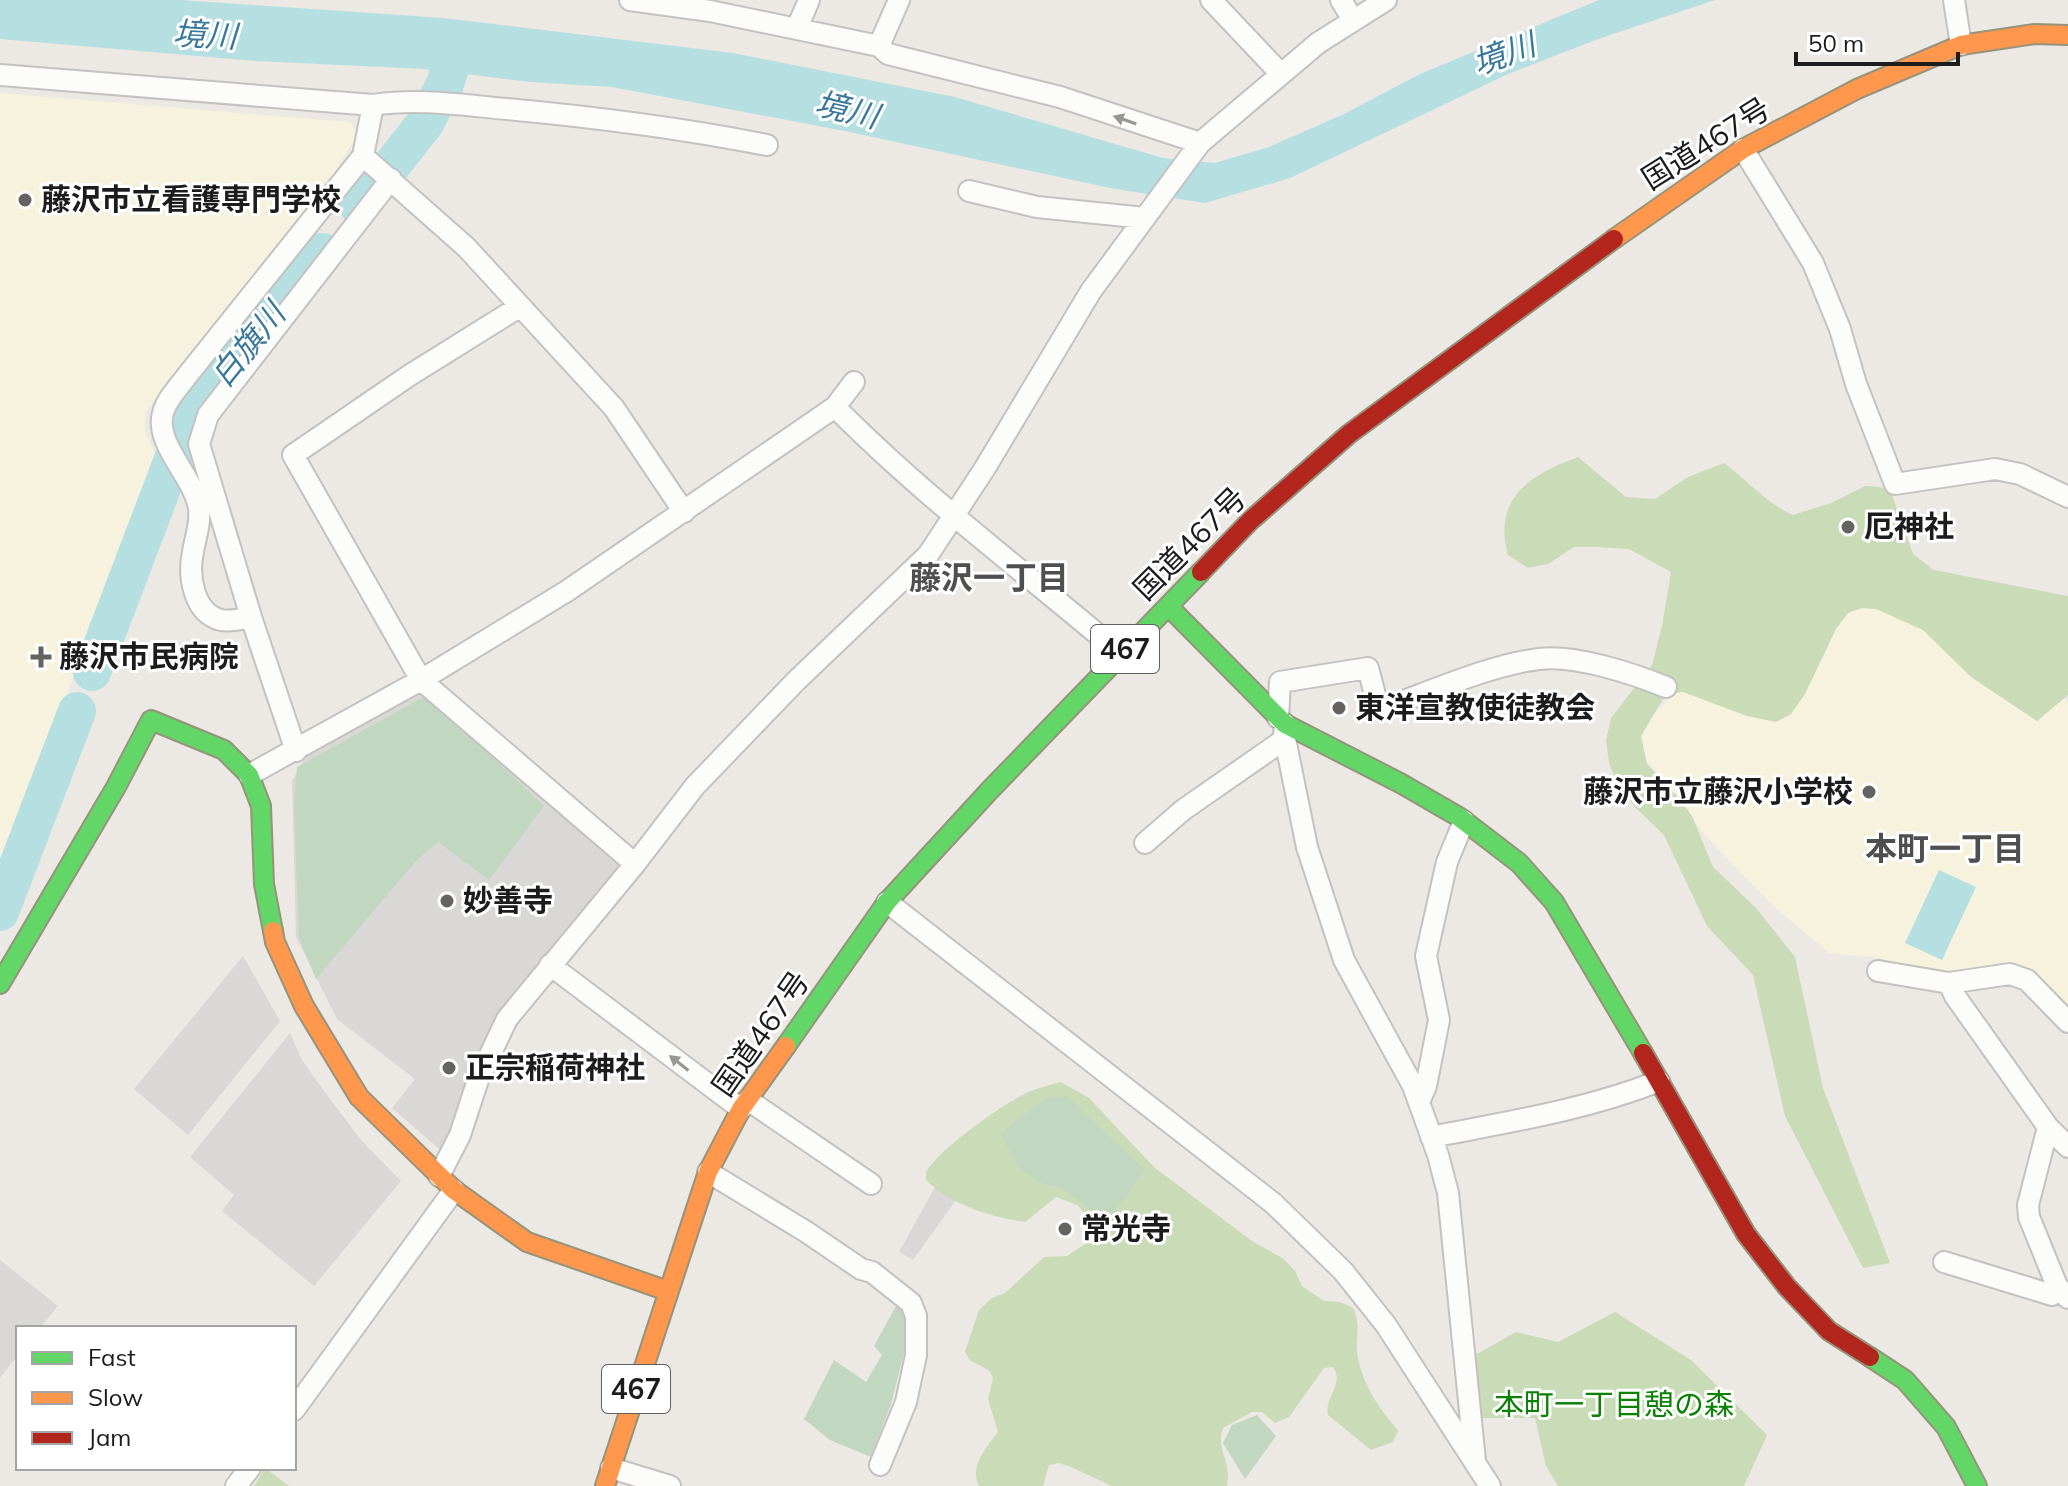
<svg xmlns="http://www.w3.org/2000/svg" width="2068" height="1486" font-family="Mulish,'Noto Sans JP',sans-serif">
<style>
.education{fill:#f6f2de}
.religious{fill:#d9d8d6}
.forest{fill:#cadbb7}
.cemetery{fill:#c2d7bf}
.water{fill:#b5dfe1}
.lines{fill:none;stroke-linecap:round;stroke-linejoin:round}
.river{stroke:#b5dfe1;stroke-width:38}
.street-casing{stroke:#c4c2c0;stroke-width:24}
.fast-casing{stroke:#96937c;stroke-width:22}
.slow-casing{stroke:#96937c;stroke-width:22}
.jam-casing{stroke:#96937c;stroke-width:22}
.street{stroke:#fcfcfb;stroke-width:20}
.fast{stroke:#63d668;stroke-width:18}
.slow{stroke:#ff974d;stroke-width:18}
.jam{stroke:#b3261e;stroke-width:18}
.oneway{fill:#979797}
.poi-dot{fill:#656362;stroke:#fff;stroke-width:3}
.labels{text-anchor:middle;stroke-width:6;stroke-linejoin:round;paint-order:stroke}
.shield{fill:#fff;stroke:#606060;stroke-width:2}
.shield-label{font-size:28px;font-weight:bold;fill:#1c1c1c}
.street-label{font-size:30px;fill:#1c1c1c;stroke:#fff}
.poi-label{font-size:30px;font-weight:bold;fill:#1c1c1c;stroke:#fff;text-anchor:start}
.park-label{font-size:30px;fill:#0b8203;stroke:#fff}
.water-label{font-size:32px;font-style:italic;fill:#3b799b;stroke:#fff}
.neighbourhood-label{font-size:32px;font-weight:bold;fill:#4f4f4f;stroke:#fff}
</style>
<rect width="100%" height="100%" fill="#ece8e4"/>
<path class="education" d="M0,93L351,122L357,135L327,186L145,413V431L157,459L5,855L0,857Z
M1895,565L2048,681L2068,702V1013L2027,969L1984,967L1946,977L1879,958L1829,953L1772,905L1704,834L1638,750L1644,723L1685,684Z"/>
<path class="religious" d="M423,687L629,865L501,1024L446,1155L392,1108L415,1079L337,1019L296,937L292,781L305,757Z
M243,956L280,1021L188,1135L134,1089Z
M290,1033L302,1060L324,1091L361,1140L401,1181L314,1286L222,1211L234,1195L190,1157Z
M945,1169L968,1183L913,1260L899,1252Z
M0,1260L58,1306L40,1328H18V1355L0,1378Z"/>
<path class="forest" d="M1578,457L1626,497L1655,499L1688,477L1724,463C1748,481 1766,503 1793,515L1831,503L1865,486L1880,487L1891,492L1913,554L1934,570L2068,596V695L2037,721L1971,677L1923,630L1876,609L1862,608L1848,613L1836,629L1805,694L1791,714L1776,722L1747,716L1683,692L1666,694L1641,736L1647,764L1679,798L1692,816L1713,867L1756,908L1795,957L1823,1088L1890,1263L1863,1268L1785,1116L1753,975L1707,926L1664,835L1635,807L1617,783L1609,763L1606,740L1611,718L1652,665L1662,626L1671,572L1629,549L1596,547H1574L1548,564L1528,568L1508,555C1492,498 1531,474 1578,457Z
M1061,1082L1089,1098L1154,1167L1252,1241L1284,1259L1295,1271L1302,1286L1324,1301L1340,1302L1353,1308C1362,1325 1354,1340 1358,1358C1363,1385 1380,1410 1398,1430L1393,1442L1371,1450L1328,1415C1324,1396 1345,1384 1333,1367L1324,1368L1289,1417L1275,1423L1262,1412H1252L1223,1428C1215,1452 1232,1458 1227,1486H1112L1071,1467L1059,1463L1049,1465L1043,1486H979C969,1467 986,1447 998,1432L988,1399L993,1378L990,1371L970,1360L965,1352L979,1310L992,1298L1005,1293L1044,1257L1067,1256L1088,1242L1091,1219L1077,1205L1056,1197L1025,1222C991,1217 951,1205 926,1180V1172C939,1149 1006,1101 1031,1091C1041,1087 1051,1085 1061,1082Z
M1615,1312L1691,1360L1767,1435L1744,1486H1558L1546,1466L1535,1418H1477L1463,1362L1516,1332L1558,1342Z
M265,1468L289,1486H254Z"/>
<path class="cemetery" d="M427,695L544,806L489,880L438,842L416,861L316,979L299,938L294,803L297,767Z
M1067,1096L1145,1170L1107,1221L1059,1187L1041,1183L1021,1170L1000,1134L1045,1098Z
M907,1304L913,1318L891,1404L871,1457L830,1440L804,1419L834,1360L866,1382L882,1355L874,1346L896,1306Z
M1257,1415L1276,1436L1245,1479L1223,1443L1232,1425Z"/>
<path class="water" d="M0,0H180L443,18L733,53L955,97L1163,158L1215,163L1269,147L1344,114L1420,74L1599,0H1715L1598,39L1508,74L1290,178L1205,203L1110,188L845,131L612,87L530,82L424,69L257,61L0,39Z
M1939,870L1976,887L1942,960L1905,943Z"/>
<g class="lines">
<path class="river" d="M359,207L425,123L445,84L456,49
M92,672L188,420L323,252
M0,912L77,711"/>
<defs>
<path id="street" d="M630,0L710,11L879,46L888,54L1060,97L1200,143
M1211,0L1280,73
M1341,0L1353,20
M1954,0L1961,45
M797,28L809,0
M879,46L899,0
M0,75L373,105C417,98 462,105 507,109C594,117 681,128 767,145
M1743,149L1813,263L1840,329L1856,384L1895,484L1995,469L2020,474L2068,497
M363,156L466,247L614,408L684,512
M969,191L1037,207L1145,218
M519,307L410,375L293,455L421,680L635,864
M835,407L854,382
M251,617C241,619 231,622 221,620C193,613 188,575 193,552C195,538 201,524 199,509C195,478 154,444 163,413C166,400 178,388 186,377L363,156L373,105
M1278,718L1280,682L1368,668L1379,710C1428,693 1489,665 1539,659C1574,654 1634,674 1666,687
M1285,724L1284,734L1307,847L1344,960L1413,1086L1438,1155L1448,1193L1475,1461
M296,751L251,617L199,444L208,415L391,179
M249,775L421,680L567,591L835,407C924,497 1025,572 1121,654
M1145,843L1183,810L1285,739
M887,902L1273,1203L1343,1271L1386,1325L1490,1486
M550,965L741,1109
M1878,971L1949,983L1955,996L2048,1127L2068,1147
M1949,983L2010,974L2027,980L2068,1022
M748,1100L871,1184
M1419,1102L1426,1086L1439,1020L1426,956L1447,862L1464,821
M2048,1127L2028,1205L2029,1217L2057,1286L2068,1298
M1431,1137C1508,1122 1586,1110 1659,1081
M708,1172L805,1231L861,1269L872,1272L911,1303L916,1316V1355L906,1402L880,1465
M439,1176L460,1135L478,1080L507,1019L635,864L695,786L796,681L928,555L985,468L1091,291L1200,143L1318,43L1386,0
M1944,1262L2052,1295L2057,1286
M294,1410L454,1190
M611,1468L670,1486
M236,1486L250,1468"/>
<path id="fast" d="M1168,606L1285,724L1402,784L1459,817L1519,863L1554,902L1643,1053
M0,984L116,787L151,720L224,750L249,775L261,806L264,884L273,931
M786,1046L887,902L990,790L1201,572
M1870,1357L1905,1380L1946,1427L1977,1486"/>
<path id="slow" d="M1614,239L1743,149L1857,89L1961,45L2035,34L2068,35
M273,931L275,942L304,1006L359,1097L454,1190L527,1242L668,1291
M605,1486L708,1172L741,1109L786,1046"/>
<path id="jam" d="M1201,572L1250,521L1349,434L1614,239
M1643,1053L1746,1234L1787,1287L1829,1331L1870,1357"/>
</defs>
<use href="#street" class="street-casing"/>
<use href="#fast" class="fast-casing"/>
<use href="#slow" class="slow-casing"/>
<use href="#jam" class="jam-casing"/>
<use href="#street" class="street"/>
<use href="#fast" class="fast"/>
<use href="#slow" class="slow"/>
<use href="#jam" class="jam"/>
</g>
<defs><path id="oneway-solid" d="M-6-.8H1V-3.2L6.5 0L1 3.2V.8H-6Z" transform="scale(2)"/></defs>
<g class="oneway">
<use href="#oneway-solid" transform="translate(1125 120) rotate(-161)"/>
<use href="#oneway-solid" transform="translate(679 1063) rotate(-142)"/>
</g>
<g class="poi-dot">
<circle cx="25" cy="200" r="8"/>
<circle cx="1848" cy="527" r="8"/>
<path d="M37 645h8v8h8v8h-8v8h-8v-8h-8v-8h8z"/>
<circle cx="1339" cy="708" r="8"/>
<circle cx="1869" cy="792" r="8"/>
<circle cx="447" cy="901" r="8"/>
<circle cx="449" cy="1068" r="8"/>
<circle cx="1065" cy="1229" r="8"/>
</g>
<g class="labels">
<g class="shield">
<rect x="1091" y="625" width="68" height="48" rx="6"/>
<rect x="602" y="1365" width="68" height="48" rx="6"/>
</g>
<g class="shield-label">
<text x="1125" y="659">467</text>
<text x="636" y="1399">467</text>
</g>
<g class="street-label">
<text transform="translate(1706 144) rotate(-32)" y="10">国道467号</text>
<text transform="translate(1190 544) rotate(-45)" y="10">国道467号</text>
<text transform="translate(761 1034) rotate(-55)" y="10">国道467号</text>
</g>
<g class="poi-label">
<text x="41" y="210">藤沢市立看護専門学校</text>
<text x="1864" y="537">厄神社</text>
<text x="59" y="667">藤沢市民病院</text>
<text x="1355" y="718">東洋宣教使徒教会</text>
<text x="1853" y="802" text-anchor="end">藤沢市立藤沢小学校</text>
<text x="463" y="911">妙善寺</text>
<text x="465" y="1078">正宗稲荷神社</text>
<text x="1081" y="1239">常光寺</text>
</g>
<g class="park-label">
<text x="1614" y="1415">本町一丁目憩の森</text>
</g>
<g class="water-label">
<text transform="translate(205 35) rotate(3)" y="11">境川</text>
<text transform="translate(1504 54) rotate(-20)" y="11">境川</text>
<text transform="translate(847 110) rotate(13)" y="11">境川</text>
<text transform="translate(248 345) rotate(-51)" y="11">白旗川</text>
</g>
<g class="neighbourhood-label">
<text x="989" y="589">藤沢一丁目</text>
<text x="1945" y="860">本町一丁目</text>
</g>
</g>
<rect x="16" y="1326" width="280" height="144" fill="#ffffff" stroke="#a4a4a4" stroke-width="2"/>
<rect x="32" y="1352" width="40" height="12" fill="#63d668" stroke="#a4a4a4" stroke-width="2"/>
<text x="88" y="1366" font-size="24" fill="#1c1c1c">Fast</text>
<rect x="32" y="1392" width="40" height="12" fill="#ff974d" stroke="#a4a4a4" stroke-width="2"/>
<text x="88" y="1406" font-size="24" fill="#1c1c1c">Slow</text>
<rect x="32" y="1432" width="40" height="12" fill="#b3261e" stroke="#a4a4a4" stroke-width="2"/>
<text x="88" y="1446" font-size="24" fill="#1c1c1c">Jam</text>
<path d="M1796 52v12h162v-12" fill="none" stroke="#1c1c1c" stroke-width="4"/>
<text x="1808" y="52" font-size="24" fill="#1c1c1c" stroke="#ffffff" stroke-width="6" paint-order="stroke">50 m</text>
</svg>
